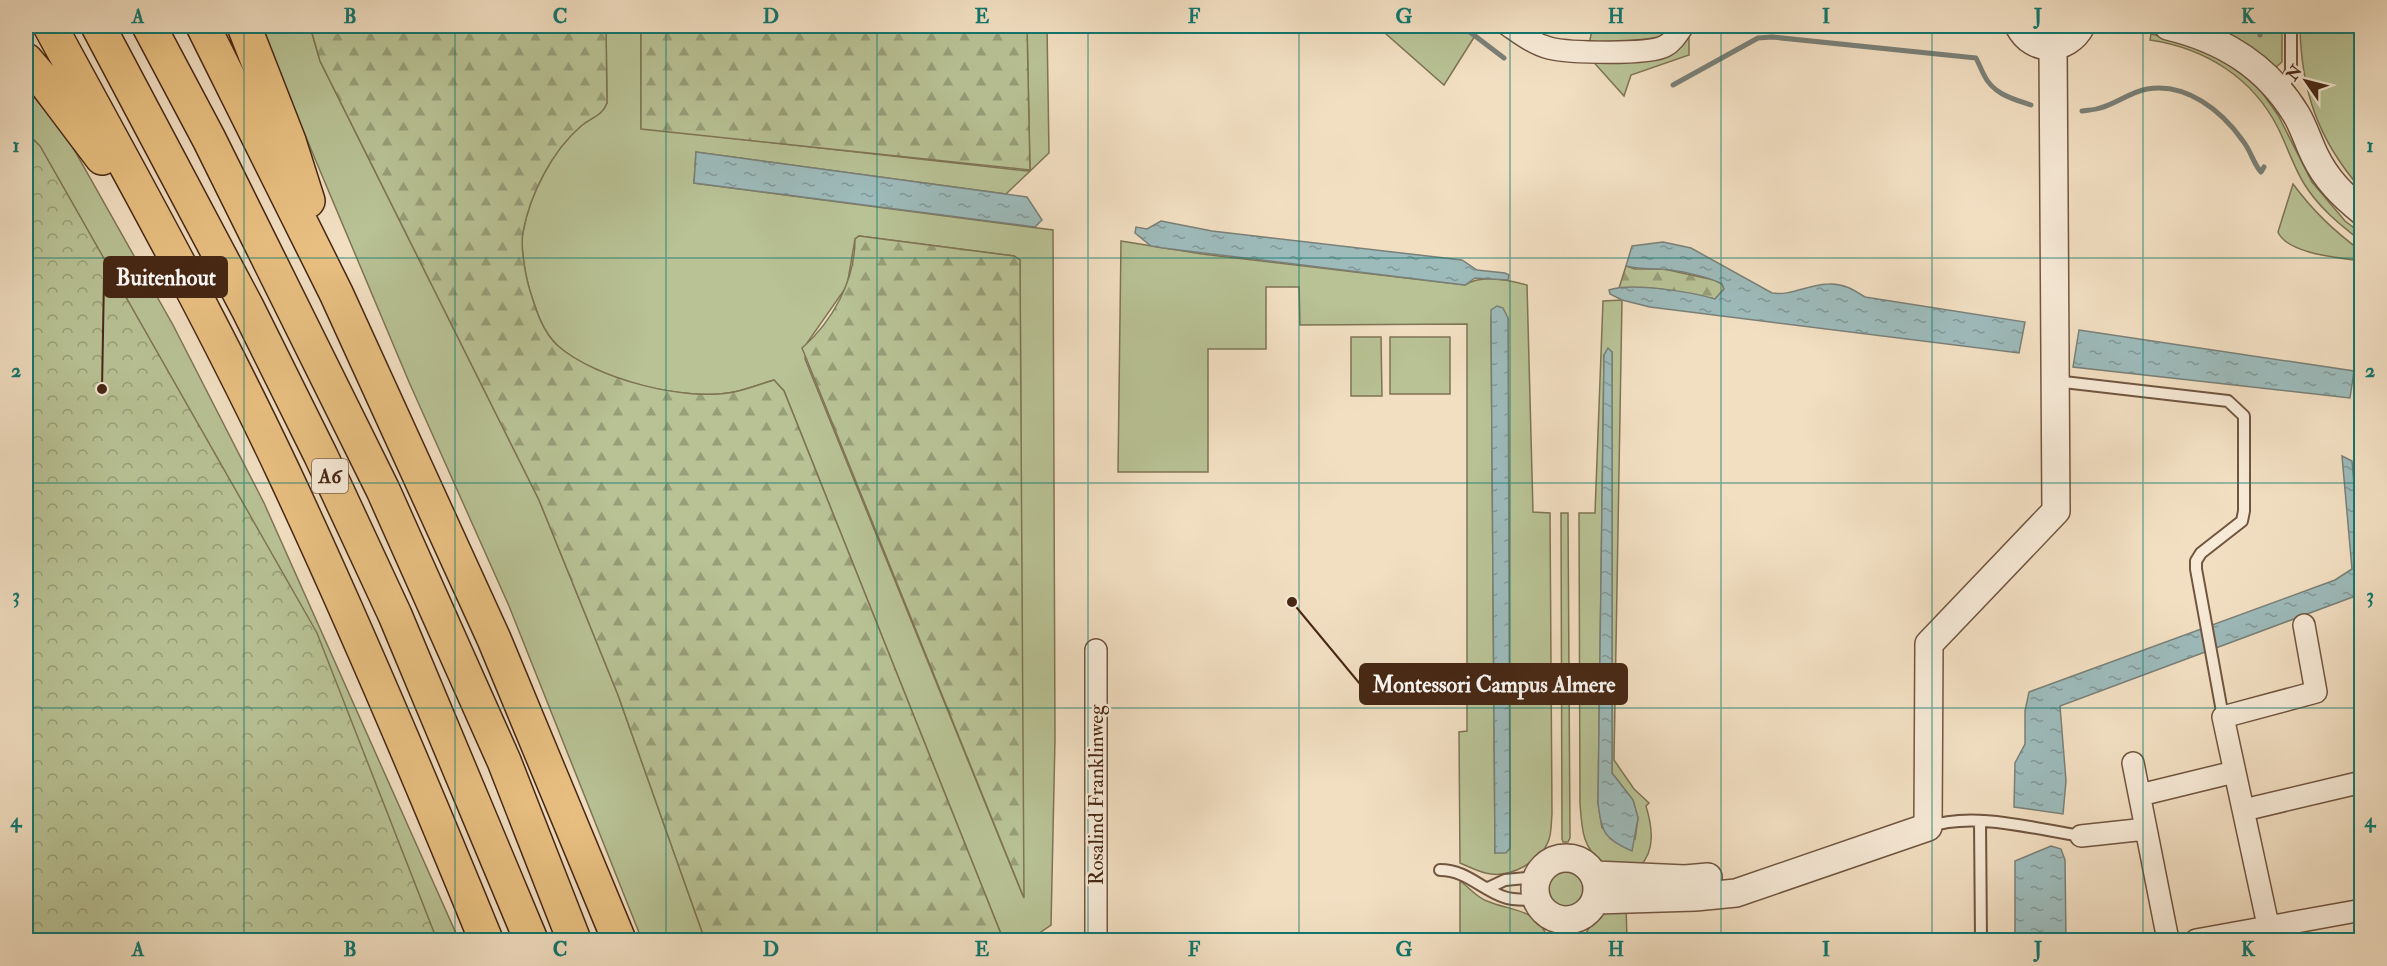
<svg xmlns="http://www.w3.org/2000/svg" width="2387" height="966" font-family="'IM FELL Double Pica',serif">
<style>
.grass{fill:#b8c295;stroke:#7f7454;stroke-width:1.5;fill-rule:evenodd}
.forest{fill:url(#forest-firs);stroke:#7f7454;stroke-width:1.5}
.park{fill:url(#park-crowns);stroke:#7f7454;stroke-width:1.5}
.water{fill:url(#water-ripples);stroke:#7a8078;stroke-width:1.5}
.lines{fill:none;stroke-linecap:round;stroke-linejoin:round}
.stream{stroke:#7a8078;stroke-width:5}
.service-casing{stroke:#715540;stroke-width:14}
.minor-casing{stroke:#715540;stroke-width:24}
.tertiary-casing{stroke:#715540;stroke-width:30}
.motorway-casing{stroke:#462714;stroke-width:36}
.service{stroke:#f7ead7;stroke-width:10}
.minor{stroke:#f7ead7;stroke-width:21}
.tertiary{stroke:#f7ead7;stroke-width:27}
.motorway{stroke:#e9c081;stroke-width:33}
.grid{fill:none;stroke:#0f766e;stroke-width:1.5;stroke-opacity:0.55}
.labels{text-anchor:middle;stroke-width:4.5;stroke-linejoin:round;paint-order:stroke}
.shield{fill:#f7ead7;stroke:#7b624e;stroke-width:1.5}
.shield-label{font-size:20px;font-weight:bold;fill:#462714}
.street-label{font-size:21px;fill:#462714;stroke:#f7ead7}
.leader{fill:none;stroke:#462714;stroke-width:2}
.callout-dot{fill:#462714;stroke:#f7ead7;stroke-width:2}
.callout{fill:#462714;stroke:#462714;stroke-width:2}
.callout-label{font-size:22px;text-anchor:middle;font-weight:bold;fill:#fff}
.neatline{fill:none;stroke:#0f766e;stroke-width:2}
.grid-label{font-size:20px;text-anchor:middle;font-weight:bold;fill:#0f766e}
</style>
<defs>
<pattern id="forest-firs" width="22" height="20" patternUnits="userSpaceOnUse" patternTransform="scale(1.5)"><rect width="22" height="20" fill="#b8c295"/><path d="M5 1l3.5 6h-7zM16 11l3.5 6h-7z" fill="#979e78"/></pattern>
<pattern id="park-crowns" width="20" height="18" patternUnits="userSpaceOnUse" patternTransform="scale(1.5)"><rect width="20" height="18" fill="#b8c295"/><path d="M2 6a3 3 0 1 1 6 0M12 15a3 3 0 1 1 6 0" fill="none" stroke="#979e78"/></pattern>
<pattern id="water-ripples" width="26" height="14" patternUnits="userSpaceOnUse" patternTransform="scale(1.5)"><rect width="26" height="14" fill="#9dbbbb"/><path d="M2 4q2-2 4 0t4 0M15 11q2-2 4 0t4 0" fill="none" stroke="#829897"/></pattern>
</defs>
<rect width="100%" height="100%" fill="#f2dfc2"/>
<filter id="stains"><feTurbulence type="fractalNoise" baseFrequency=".00333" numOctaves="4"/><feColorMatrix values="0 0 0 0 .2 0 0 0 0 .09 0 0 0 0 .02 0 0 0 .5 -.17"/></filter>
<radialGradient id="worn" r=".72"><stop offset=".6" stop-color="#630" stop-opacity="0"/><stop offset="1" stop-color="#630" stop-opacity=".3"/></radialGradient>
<path class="grass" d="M253,26H310L320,61L539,500L618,695L705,940H642L509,606L409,382L305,135Z
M606,26H641V128L1027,171L1030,170L1027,26H1047L1049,153L1006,194L696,152L694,183L1053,230L1055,739L1051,925L1029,940H1001L1003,939L784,391L774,380C761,384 748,389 734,392C686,402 596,380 558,346C543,332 537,313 531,294C526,279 520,248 523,232C530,194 552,151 581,126C592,117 602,116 607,103ZM859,236L1014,256L1020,260L1023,896L805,359L807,343L847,286L855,239Z
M1377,26H1477L1478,31L1444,85Z
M1593,26H1676L1661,39L1589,44Z
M2209,26H2282V62L2276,67L2244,43Z
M2300,26H2361V189C2318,140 2301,90 2300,26Z
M1689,33V55L1631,75L1624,96L1589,57Z
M2151,34L2200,45L2254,81L2278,115L2312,182L2345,221L2361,233V241C2339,224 2318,207 2303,182C2293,165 2287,146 2278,128C2253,78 2205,48 2150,40Z
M26,88L63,130L173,325L264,503L459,940H411L26,169Z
M2293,184C2314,212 2333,230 2361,251V261C2341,258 2287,254 2278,232Z
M1121,241L1202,254L1465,285C1482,274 1508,280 1527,285L1533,512L1550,513L1552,814C1551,823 1552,833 1548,842C1541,861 1511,877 1491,874C1480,873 1470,867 1460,863L1459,732L1467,731V324L1300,325L1299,287H1266V349H1208V472H1118ZM1491,318H1508L1510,848L1509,850L1495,853Z
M1622,300L1614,760L1634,789L1649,803L1646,806C1652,826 1656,850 1640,866H1604C1582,845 1582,832 1580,803L1579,513H1595L1603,301ZM1612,352V773L1633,800L1638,818L1635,839L1602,828L1598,803L1604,355Z
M1351,337H1381L1382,396H1351Z
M1390,337H1450V394H1390Z
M1561,513H1568L1570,838L1568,842H1563L1562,839Z
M1548 889a19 19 0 1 1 38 0a19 19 0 1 1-38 0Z
M1460,881C1469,887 1476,897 1487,901C1512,912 1538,907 1548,940H1460Z
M1626,905L1627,940H1583C1590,919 1606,911 1626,905Z"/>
<path class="forest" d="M310,26H606L607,103C602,116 592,117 581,126C552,151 530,194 523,232C520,248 526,279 531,294C537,313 543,332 558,346C596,379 686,402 734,392C748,389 761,384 774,380L784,391L1003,939L705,940L618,695L539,500L320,61Z
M641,26H1027L1030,170L641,129Z
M859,236L1014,256L1020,260L1024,898L802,348C833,321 855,280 855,239Z
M1626,266L1635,269H1664L1714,280L1722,284L1724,289L1715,299L1661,289L1619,288Z"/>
<path class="park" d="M26,132L40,146L317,633L437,940H26Z"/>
<path class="water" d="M696,152L1027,197L1042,220L1035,227L694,183Z
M1161,221L1212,231L1462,260L1477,270L1505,273L1509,275L1508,280L1475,278L1465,285L1163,248L1151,246L1135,233L1136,227L1147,229Z
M1663,242L1691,248L1772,293C1792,296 1809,284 1829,284C1843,283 1854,290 1865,297L2025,322L2019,353L1650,307L1622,300L1610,294L1609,290C1631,282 1692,292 1715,299L1724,289L1722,284C1708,276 1676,270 1660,269C1649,269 1638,269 1626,266L1632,246Z
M1497,306L1503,308L1508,318L1510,848L1506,853H1495L1491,318V310Z
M2079,330L2354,371L2350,398L2073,367Z
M1608,348L1612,352V773L1633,800L1638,818L1632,851C1604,839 1602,833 1598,803L1604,355Z
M2342,456L2352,461L2361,563V594L2060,706L2066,781L2063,814L2014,807L2015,763L2025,744V711L2029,692L2335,580L2352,569Z
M2051,846L2061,849L2065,860L2066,940H2015V861Z"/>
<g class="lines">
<path class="stream" d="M1462,26L1504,58
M2260,26V35
M1673,85L1758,38L1772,37L1976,58C1979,64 1981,69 1984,75C1993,94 2013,99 2031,105
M2082,111C2088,110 2094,110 2100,108C2116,104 2130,92 2147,89C2186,82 2222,111 2243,141C2251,151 2253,163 2261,172L2264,167"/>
<defs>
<path id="service" d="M2282,92L2291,71V26
M2055,381L2228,401L2244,416V511L2242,521L2201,553L2196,561V569L2223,717
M1980,821L1981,940
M1928,827C1973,811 2035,829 2081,836
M1440,870C1466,870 1481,889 1504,897C1514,901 1526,899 1537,900
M1488,888L1505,880L1537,877"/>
<path id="minor" d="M1509,26C1522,35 1534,44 1549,48C1568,53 1649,55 1665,46C1673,42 1678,33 1683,26
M2133,763L2168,940
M2140,795L2234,772
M2244,810L2362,782
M2081,836L2146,829
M2268,925L2223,717L2316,692L2304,625
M1096,940V650
M2196,940L2362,910"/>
<path id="tertiary" d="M2019,26C2033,53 2067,52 2081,26
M2168,26C2222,39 2266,65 2296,114C2304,127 2308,142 2315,156C2326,179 2342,195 2362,211
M1535 889a31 31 0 1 1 62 0a31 31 0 1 1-62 0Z
M1595,875L1685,879L1708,877
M1596,900L1695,897L1736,893L1928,827L1929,644L2056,511L2053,46"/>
<path id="motorway" d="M50,26C130,173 212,320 284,473C356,627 422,783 486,940
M98,26L248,309L321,456L395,615L531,940
M149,26L209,139L383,490L504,761L574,940
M203,26L336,293L494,639L619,940
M244,26L289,141L308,201
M26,60L44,81L102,158"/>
</defs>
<use href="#service" class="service-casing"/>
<use href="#minor" class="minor-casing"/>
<use href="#tertiary" class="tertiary-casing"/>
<use href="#motorway" class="motorway-casing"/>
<use href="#service" class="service"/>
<use href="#minor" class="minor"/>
<use href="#tertiary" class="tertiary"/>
<use href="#motorway" class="motorway"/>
</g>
<path class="grid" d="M244,26V940M455,26V940M666,26V940M877,26V940M1088,26V940M1299,26V940M1510,26V940M1721,26V940M1932,26V940M2143,26V940M26,258H2362M26,483H2362M26,708H2362"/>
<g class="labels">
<rect class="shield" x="312" y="459" width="36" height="34" rx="4.5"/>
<g class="shield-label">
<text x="330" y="483">A6</text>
</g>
<g class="street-label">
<text transform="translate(1096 795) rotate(-90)" y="7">Rosalind Franklinweg</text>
</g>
</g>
<path class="leader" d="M102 389L104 277M1292 602L1360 684"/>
<g class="callout-dot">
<circle cx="102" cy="389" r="6"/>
<circle cx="1292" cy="602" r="6"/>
</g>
<g class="callout">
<rect x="104" y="257" width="123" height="40" rx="6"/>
<rect x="1360" y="664" width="267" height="40" rx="6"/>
</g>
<g class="callout-label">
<text x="166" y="285">Buitenhout</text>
<text x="1494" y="692">Montessori Campus Almere</text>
</g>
<rect width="2387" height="966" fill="none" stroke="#f2dfc2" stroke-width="66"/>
<g transform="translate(2306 81) rotate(305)" stroke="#f7ead7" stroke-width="4.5" paint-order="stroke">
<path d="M0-4.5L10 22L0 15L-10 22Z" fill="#462714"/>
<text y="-9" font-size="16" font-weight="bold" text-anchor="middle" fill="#462714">N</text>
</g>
<rect x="33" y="33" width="2321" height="900" class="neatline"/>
<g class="grid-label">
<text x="138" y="23">A</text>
<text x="350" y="23">B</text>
<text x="560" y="23">C</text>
<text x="771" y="23">D</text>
<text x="982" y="23">E</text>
<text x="1194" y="23">F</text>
<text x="1404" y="23">G</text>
<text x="1616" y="23">H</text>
<text x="1826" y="23">I</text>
<text x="2038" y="23">J</text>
<text x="2248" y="23">K</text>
<text x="16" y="152">1</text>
<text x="2370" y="152">1</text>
<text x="16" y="377">2</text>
<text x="2370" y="377">2</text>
<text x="16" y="602">3</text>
<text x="2370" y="602">3</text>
<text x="16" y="827">4</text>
<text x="2370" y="827">4</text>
<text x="138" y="956">A</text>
<text x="350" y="956">B</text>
<text x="560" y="956">C</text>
<text x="771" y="956">D</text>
<text x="982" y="956">E</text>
<text x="1194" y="956">F</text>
<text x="1404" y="956">G</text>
<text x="1616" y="956">H</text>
<text x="1826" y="956">I</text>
<text x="2038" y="956">J</text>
<text x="2248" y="956">K</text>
</g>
<rect width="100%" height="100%" filter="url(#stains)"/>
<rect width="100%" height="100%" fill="url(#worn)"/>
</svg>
